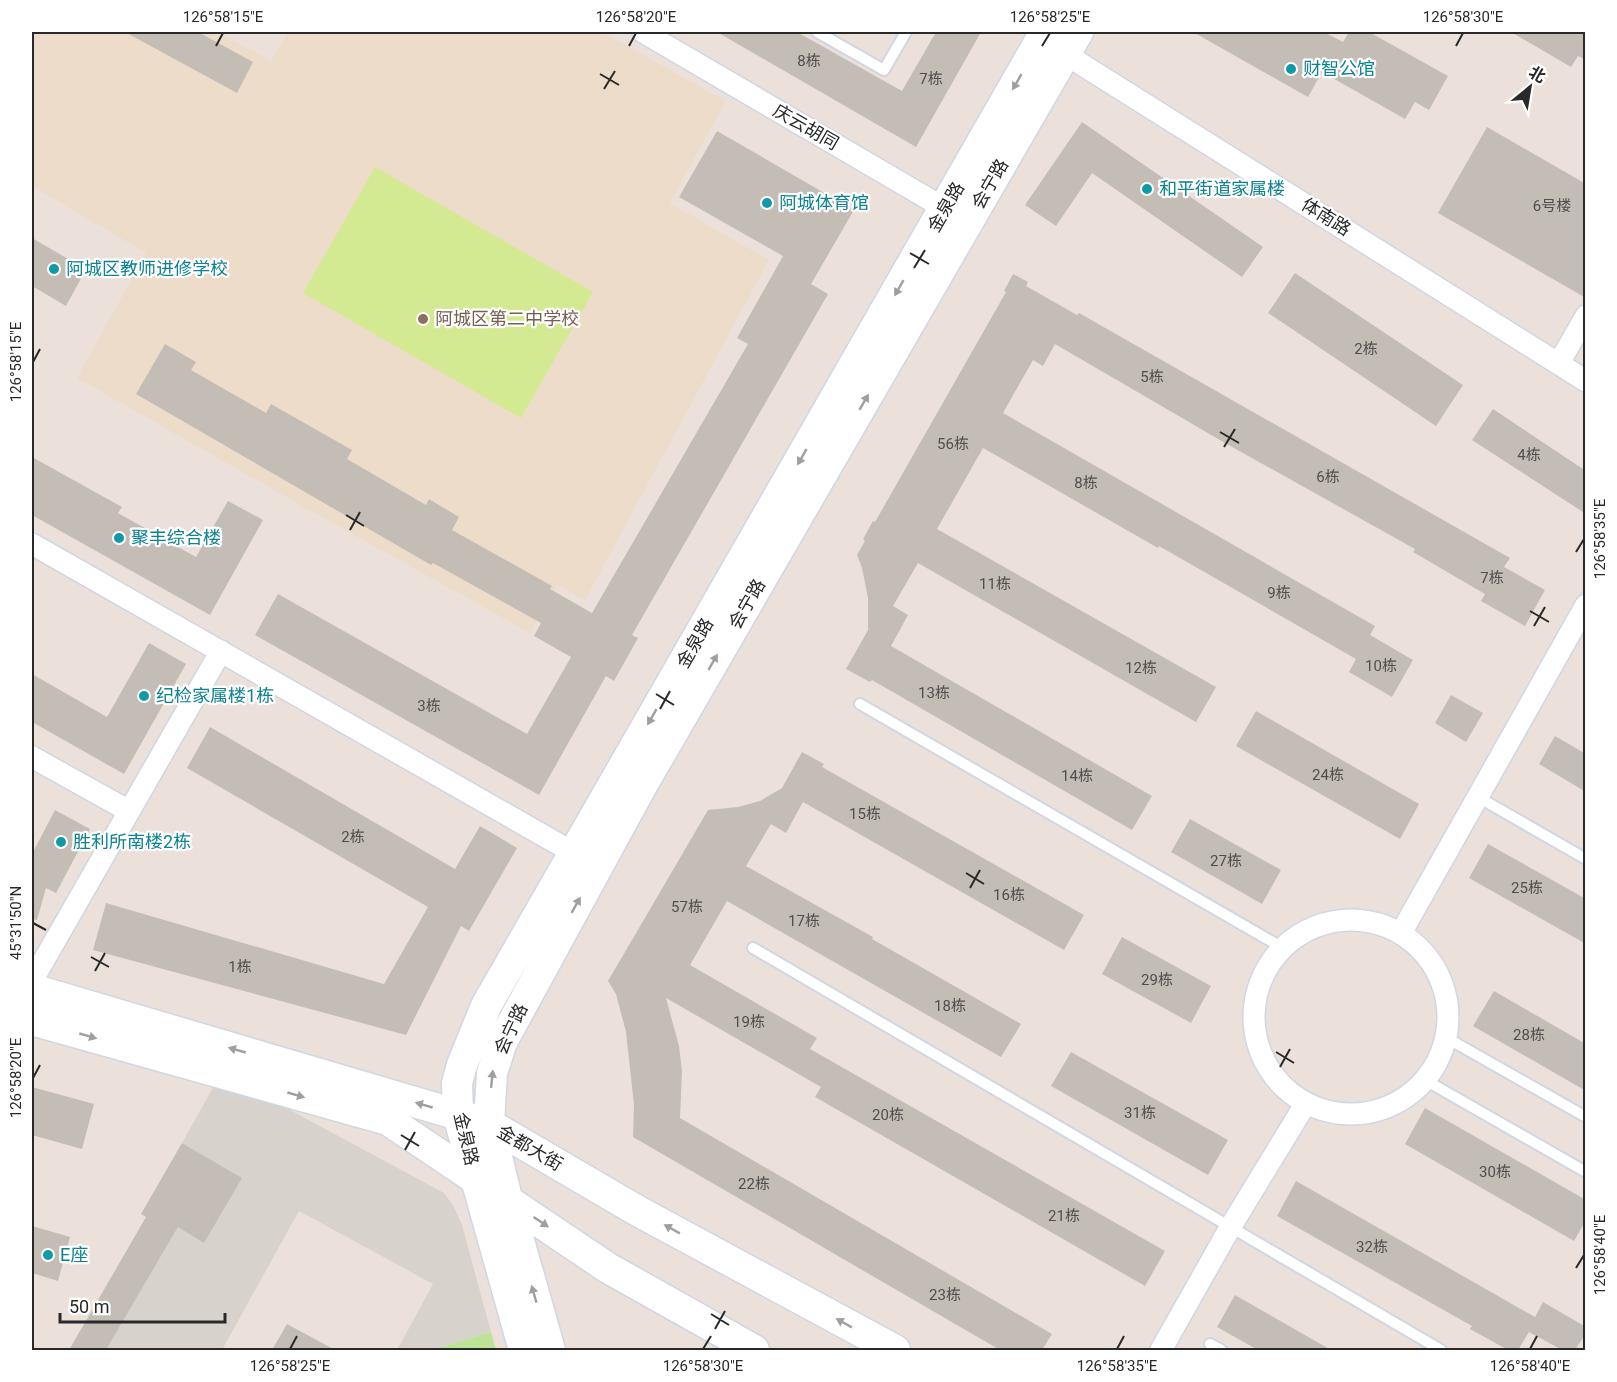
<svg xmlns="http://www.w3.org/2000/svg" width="1617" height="1382" font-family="Roboto,'Noto Sans SC',sans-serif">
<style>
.education{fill:#eddcc9}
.green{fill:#bde396}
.pitch{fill:#d4ea92}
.plaza{fill:#d8d2cd}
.building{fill:#c4bdb6}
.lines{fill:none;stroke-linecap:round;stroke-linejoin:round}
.service-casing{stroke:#d0d6e2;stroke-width:14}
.minor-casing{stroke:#d0d6e2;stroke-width:24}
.secondary-casing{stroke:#d0d6e2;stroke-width:33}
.service{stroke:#fff;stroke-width:10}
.minor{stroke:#fff;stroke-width:21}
.secondary{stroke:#fff;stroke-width:30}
.oneway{fill:#9f9f9f}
.ticks{fill:none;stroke:#292929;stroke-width:2}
.culture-dot{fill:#0f9aa8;stroke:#fff;stroke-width:2}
.education-dot{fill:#8d6e63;stroke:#fff;stroke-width:2}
.labels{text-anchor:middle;stroke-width:4.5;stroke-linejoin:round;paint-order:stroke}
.number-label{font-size:15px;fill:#504e4c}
.culture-label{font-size:18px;fill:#0d838f;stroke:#fff;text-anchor:start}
.street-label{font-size:18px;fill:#292929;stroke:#fff}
.education-label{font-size:18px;fill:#785e54;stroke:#fff;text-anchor:start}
.neatline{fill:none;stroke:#292929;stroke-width:2}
.ticks-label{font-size:15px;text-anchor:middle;fill:#292929}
</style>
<rect width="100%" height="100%" fill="#ebe1da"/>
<path class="education" d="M32,32H219L271,61L288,32H602L726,101L670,203L769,260L585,600L557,585L530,633L318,515L77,378L146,253L32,186Z"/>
<path class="green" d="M491,1332L496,1350H436L437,1348Z"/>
<path class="pitch" d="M375,167L593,292L521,418L303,293Z"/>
<path class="plaza" d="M218,1079L244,1085L444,1193L453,1205L462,1225L491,1332L438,1348L436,1350H397L433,1284L299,1211L222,1350H106L178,1227L204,1242L241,1178L182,1143Z"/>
<path class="building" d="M125,32H198L253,62L237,93Z
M717,32H797L902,91L936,32H981L916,147Z
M1193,32H1324L1343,42L1349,32H1369L1448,76L1429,110L1415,102L1405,119L1322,72L1308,97Z
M1511,32H1586V60L1578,56L1571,67Z
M1082,122L1263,247L1242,277L1092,173L1056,226L1025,205Z
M1487,127L1586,184V298L1438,213Z
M717,131L854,210L811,284L828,294L632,635L638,638L614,681L606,676L539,795L255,635L278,594L527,734L571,657L534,636L541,623L433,563L431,565L136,394L165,344L196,362L191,370L266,413L271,404L352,450L347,459L426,505L429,499L459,517L452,530L552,586L550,589L592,613L748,344L737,338L783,256L679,197Z
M32,238L70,260L68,264L84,273L66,306L32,286Z
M1295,273L1463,385L1436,426L1268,313Z
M1013,274L1028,282L1026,286L1077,315L1079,313L1510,558L1504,567L1545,590L1525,626L1481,601L1485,594L1413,552L1415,549L1225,443L1055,344L1043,366L1033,360L1003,413L1375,626L1370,635L1413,660L1392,697L1349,672L1356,659L1159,546L1158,548L983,448L937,529L1216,687L1196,722L918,563L893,606L908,615L891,646L1152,796L1132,830L872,680L870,682L846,669L868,630V598L862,568L857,555L865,541L863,539L873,521L875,522L1006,292L1004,291Z
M1493,409L1586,471V514L1472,440Z
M32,457L122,507L118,513L196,557L228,501L263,520L210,615L32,515Z
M149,643L186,664L124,774L32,722V674L107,717Z
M1451,695L1483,713L1466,742L1435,723Z
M1256,711L1419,804L1400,839L1236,746Z
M210,727L455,869L480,826L517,848L469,931L461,926L406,1035L93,950L106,903L384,984L428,907L187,768Z
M1555,736L1586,754V792L1539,764Z
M802,752L824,764L822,767L1084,915L1064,950L803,802L786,833L771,824L746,866L873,937L872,939L1021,1024L1001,1057L727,901L690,965L817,1038L810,1049L1165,1251L1145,1286L815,1097L821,1087L666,998L679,1046L682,1071L680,1118L1052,1334L1042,1350H1000L633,1137L634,1105L626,1032L616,994L608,981L708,810L738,807L760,801L782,788Z
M55,810L90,829L56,893L46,888L37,920L32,919V854Z
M1190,819L1281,870L1262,904L1171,852Z
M1488,844L1586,899V944L1469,878Z
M1122,937L1211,986L1191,1023L1102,974Z
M1494,991L1586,1044V1091L1473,1026Z
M1071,1052L1228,1140L1208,1175L1051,1086Z
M32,1087L94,1104L82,1149L32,1135Z
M1425,1108L1586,1200V1220L1574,1241L1405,1144Z
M182,1143L242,1178L204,1243L178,1227L106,1350H69L146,1217L141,1214Z
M1296,1181L1535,1317L1543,1302L1586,1327V1333L1575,1350H1562L1529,1332L1518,1350H1508L1470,1329L1472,1326L1277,1216Z
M32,1226L70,1237L58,1281L32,1273Z
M1235,1295L1331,1350H1258L1217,1327Z
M287,1324L335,1350H272Z"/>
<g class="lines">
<defs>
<path id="service" d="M817,32L884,70L906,32
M860,704L1283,948
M1478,797L1586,859
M753,948L1441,1350
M1445,1037L1586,1117
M1425,1080L1586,1172
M1210,1344L1221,1350"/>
<path id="minor" d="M643,32L956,215
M1065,54L1586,381
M1559,363L1586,316
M32,544L574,853
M32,757L129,811
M1254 1017a97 97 0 1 1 194 0a97 97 0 1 1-194 0Z
M1401,933L1586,605
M32,981L221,651
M1161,1350L1231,1226L1306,1103"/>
<path id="secondary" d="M32,989L489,1124L636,1210L895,1350
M32,1020L388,1120L608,1268L754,1350
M524,1350L458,1115L457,1083L462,1065L486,1006L1045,32
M550,1350L507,1198L489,1124L492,1073L502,1042L640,789L1078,32"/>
</defs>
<use href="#service" class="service-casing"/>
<use href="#minor" class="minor-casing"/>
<use href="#secondary" class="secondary-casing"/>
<use href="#service" class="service"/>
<use href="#minor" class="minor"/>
<use href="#secondary" class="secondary"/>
</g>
<defs><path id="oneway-solid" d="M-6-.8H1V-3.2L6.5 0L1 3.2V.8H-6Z" transform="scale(1.5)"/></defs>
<g class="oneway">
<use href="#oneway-solid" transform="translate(1017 82) rotate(120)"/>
<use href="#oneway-solid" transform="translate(899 288) rotate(120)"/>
<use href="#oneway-solid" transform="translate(864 402) rotate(-60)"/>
<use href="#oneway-solid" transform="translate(802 457) rotate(120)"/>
<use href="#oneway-solid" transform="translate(713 662) rotate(-60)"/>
<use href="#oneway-solid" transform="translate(652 717) rotate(120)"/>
<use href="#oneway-solid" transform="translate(576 905) rotate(-61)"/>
<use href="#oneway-solid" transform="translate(88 1036) rotate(16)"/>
<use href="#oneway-solid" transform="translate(237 1050) rotate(-164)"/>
<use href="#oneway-solid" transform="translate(492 1079) rotate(-84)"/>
<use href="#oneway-solid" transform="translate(296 1095) rotate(16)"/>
<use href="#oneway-solid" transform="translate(424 1105) rotate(-164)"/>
<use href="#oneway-solid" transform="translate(541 1222) rotate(34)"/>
<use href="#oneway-solid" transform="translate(672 1229) rotate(-151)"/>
<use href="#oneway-solid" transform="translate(534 1294) rotate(-106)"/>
<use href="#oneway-solid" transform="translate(844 1323) rotate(-151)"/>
</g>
<path class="ticks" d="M216,46L223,33M629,46L636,33M1042,46L1050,33M1456,46L1463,33M600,74L619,85M604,89L615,71M910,253L929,264M914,268L925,250M33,362L40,349M1220,432L1239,443M1224,447L1235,429M346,515L364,526M350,530L360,512M1576,552L1584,539M1530,611L1549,622M1534,626L1545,607M656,694L674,705M660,709L670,691M966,873L984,884M970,888L980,870M33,923L46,930M91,957L109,967M95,971L105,953M1276,1052L1294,1063M1280,1067L1290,1049M33,1078L40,1065M401,1135L419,1146M405,1150L415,1132M1576,1268L1584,1255M711,1314L729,1325M715,1329L725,1311M290,1349L297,1336M703,1349L711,1336M1117,1349L1124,1336M1530,1349L1537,1336"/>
<g class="culture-dot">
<circle cx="1291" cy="69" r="6"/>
<circle cx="1147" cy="189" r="6"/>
<circle cx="767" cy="203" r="6"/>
<circle cx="54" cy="269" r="6"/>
<circle cx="119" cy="538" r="6"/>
<circle cx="144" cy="696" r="6"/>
<circle cx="61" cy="842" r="6"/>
<circle cx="48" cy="1255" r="6"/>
</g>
<circle class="education-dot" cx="423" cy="319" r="6"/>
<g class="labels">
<g class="number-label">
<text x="809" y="66">8栋</text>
<text x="931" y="84">7栋</text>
<text x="1552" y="211">6号楼</text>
<text x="1366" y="354">2栋</text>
<text x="1152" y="382">5栋</text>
<text x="953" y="449">56栋</text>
<text x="1529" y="460">4栋</text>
<text x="1328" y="482">6栋</text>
<text x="1086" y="488">8栋</text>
<text x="1492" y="583">7栋</text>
<text x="995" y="589">11栋</text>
<text x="1279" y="598">9栋</text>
<text x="1381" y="671">10栋</text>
<text x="1141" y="673">12栋</text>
<text x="934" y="698">13栋</text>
<text x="429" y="711">3栋</text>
<text x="1328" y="780">24栋</text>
<text x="1077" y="781">14栋</text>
<text x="865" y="819">15栋</text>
<text x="353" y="842">2栋</text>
<text x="1226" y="866">27栋</text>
<text x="1527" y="893">25栋</text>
<text x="1009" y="900">16栋</text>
<text x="687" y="912">57栋</text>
<text x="804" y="926">17栋</text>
<text x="240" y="972">1栋</text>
<text x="1157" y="985">29栋</text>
<text x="950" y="1011">18栋</text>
<text x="749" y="1027">19栋</text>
<text x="1529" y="1040">28栋</text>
<text x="1140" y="1118">31栋</text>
<text x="888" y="1120">20栋</text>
<text x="1495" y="1177">30栋</text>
<text x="754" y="1189">22栋</text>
<text x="1064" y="1221">21栋</text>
<text x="1372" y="1252">32栋</text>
<text x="945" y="1300">23栋</text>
</g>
<g class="culture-label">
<text x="1303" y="75">财智公馆</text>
<text x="1159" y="195">和平街道家属楼</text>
<text x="779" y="209">阿城体育馆</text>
<text x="66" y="275">阿城区教师进修学校</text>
<text x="131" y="544">聚丰综合楼</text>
<text x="156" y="702">纪检家属楼1栋</text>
<text x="73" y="848">胜利所南楼2栋</text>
<text x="60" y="1261">E座</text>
</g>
<g class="street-label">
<text transform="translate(806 127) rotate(30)" y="6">庆云胡同</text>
<text transform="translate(990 184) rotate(-60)" y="6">会宁路</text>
<text transform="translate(946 207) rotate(-60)" y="6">金泉路</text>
<text transform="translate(1326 217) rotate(32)" y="6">体南路</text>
<text transform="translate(747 604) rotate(-60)" y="6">会宁路</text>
<text transform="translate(695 643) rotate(-60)" y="6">金泉路</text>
<text transform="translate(511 1029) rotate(-65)" y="6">会宁路</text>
<text transform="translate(466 1139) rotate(77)" y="6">金泉路</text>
<text transform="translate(530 1148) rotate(30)" y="6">金都大街</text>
</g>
<g class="education-label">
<text x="435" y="325">阿城区第二中学校</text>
</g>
</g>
<rect width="1617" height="1382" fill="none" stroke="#ffffff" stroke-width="66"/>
<g transform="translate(1530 87) rotate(30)" stroke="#ffffff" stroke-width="4.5" paint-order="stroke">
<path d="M0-4.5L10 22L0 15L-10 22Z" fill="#292929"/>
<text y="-9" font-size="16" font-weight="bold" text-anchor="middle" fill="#292929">北</text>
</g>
<path d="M60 1313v9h165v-9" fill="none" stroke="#292929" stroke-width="3"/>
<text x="69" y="1313" font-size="18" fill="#292929" stroke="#ffffff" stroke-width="4.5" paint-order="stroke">50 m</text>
<rect x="33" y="33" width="1551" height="1316" class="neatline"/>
<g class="ticks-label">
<text x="223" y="22">126°58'15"E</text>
<text x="636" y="22">126°58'20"E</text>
<text x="1050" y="22">126°58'25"E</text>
<text x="1463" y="22">126°58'30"E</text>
<text transform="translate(16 362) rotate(-90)" y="5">126°58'15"E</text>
<text transform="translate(1600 539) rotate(-90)" y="5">126°58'35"E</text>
<text transform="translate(16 923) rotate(-90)" y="5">45°31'50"N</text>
<text transform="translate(16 1078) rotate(-90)" y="5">126°58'20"E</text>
<text transform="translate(1600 1255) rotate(-90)" y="5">126°58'40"E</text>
<text x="290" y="1371">126°58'25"E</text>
<text x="703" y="1371">126°58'30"E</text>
<text x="1117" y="1371">126°58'35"E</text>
<text x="1530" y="1371">126°58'40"E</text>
</g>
</svg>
